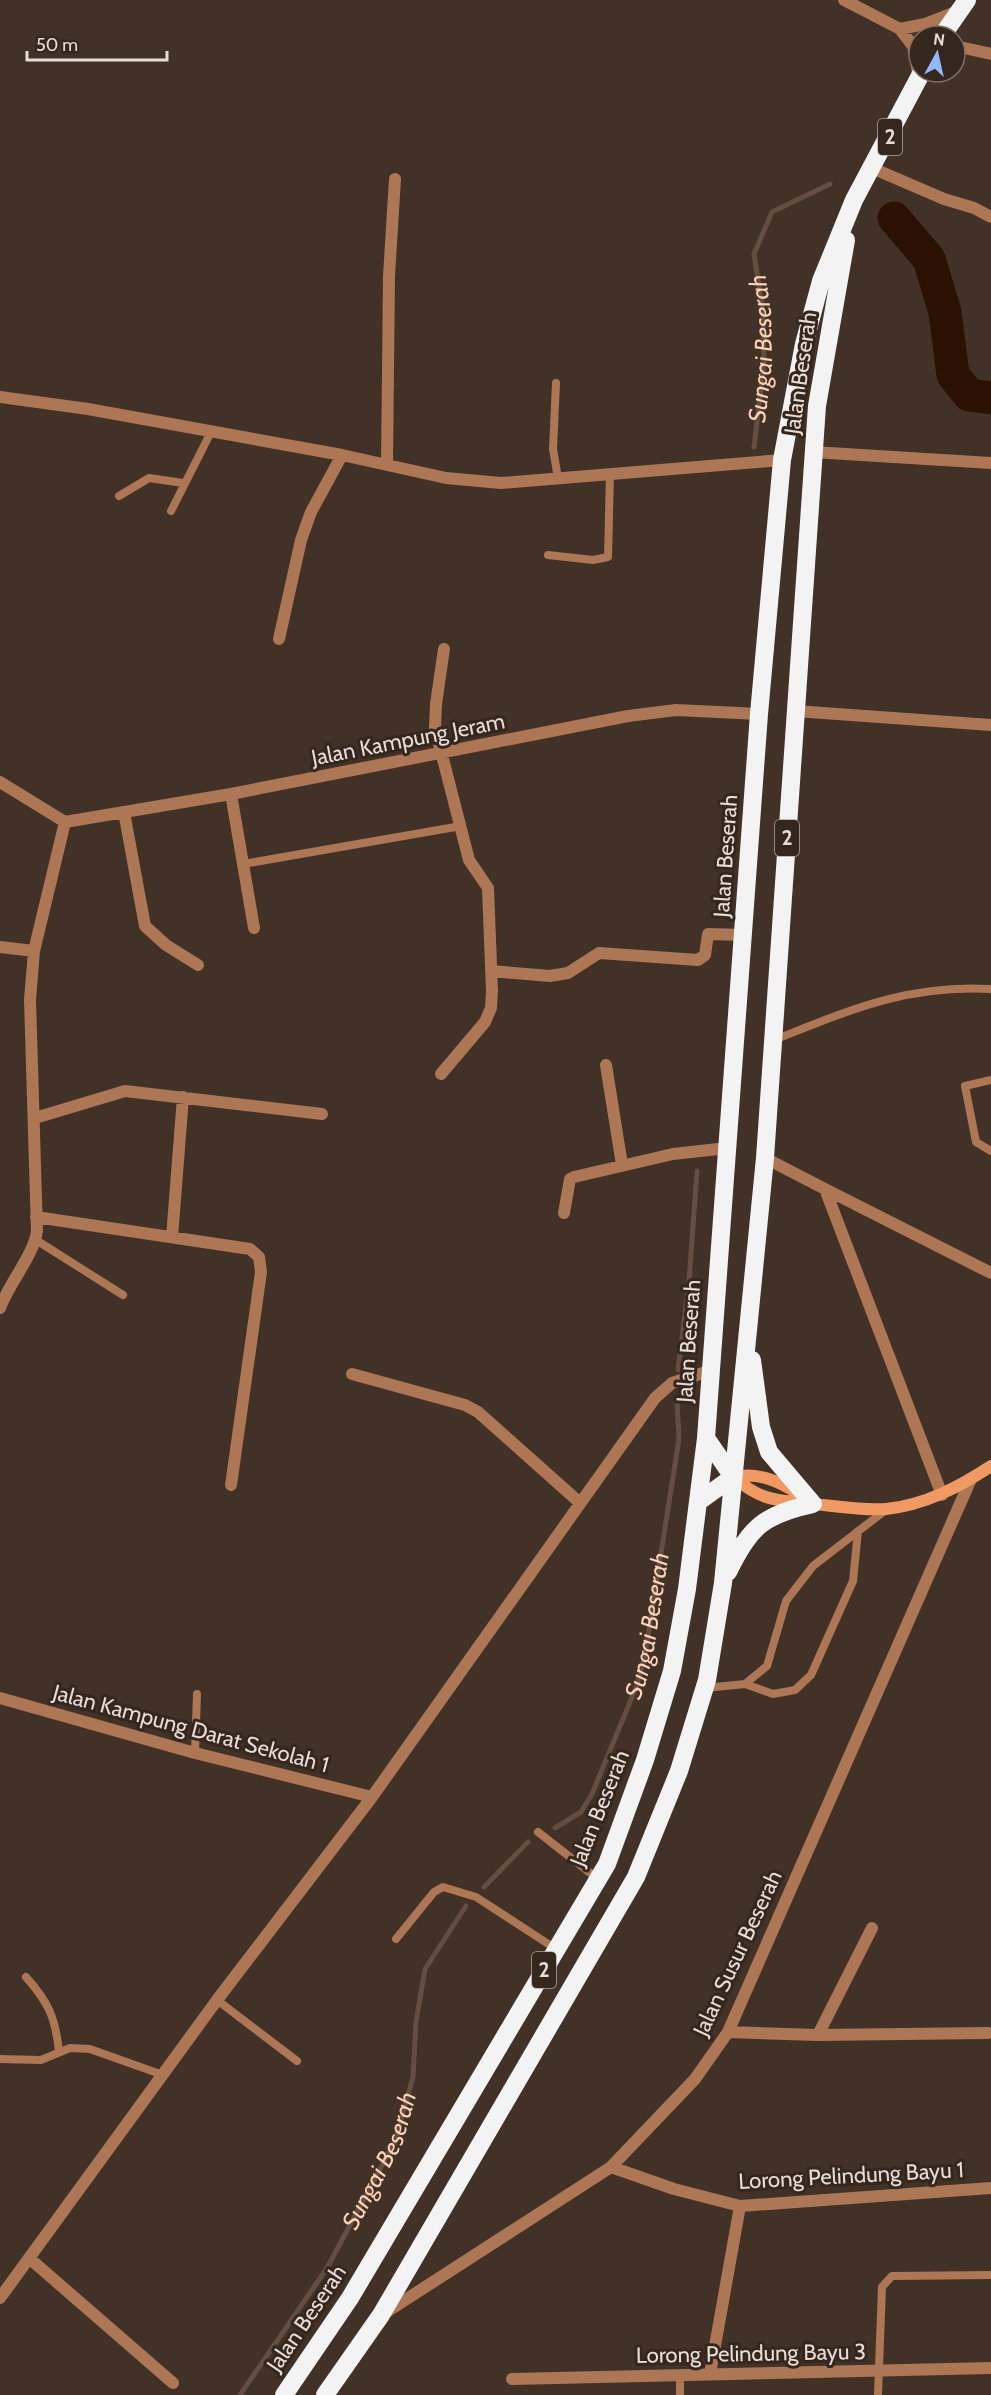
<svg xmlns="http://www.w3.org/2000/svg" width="991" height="2395" font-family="Cabin,sans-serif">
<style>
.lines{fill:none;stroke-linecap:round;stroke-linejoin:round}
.stream{stroke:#634e41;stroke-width:5}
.river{stroke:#2a1101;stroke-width:33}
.lane{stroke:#ad7654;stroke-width:8}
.street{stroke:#ad7654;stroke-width:12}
.secondary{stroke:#f19962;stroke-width:12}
.highway{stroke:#f3f3f3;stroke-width:18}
.labels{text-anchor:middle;stroke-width:6;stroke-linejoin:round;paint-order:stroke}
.shield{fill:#36271e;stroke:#b2a69f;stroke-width:1.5}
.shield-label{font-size:21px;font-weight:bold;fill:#e7dcd6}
.street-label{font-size:22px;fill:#e7dcd6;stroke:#36271e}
.water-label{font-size:24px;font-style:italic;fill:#ffd1b6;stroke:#36271e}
</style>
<rect width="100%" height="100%" fill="#413127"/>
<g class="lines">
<g class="stream">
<path id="s1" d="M754,447L764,363L763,313L754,254L772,212L830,184"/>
<path d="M678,1370L689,1281L697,1171"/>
<path id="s2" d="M555,1828L581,1812L592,1794L637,1685L645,1655L679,1439L677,1400"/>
<path d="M484,1887L528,1842"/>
<path id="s3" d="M240,2395L327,2268L395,2141L413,2077L416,2022L425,1969L466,1906"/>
</g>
<path class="river" d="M894,218L929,259L945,312L953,375L969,395L991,398"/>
<path class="lane" d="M556,383L553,449L558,478
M119,496L149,478L183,483
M171,511L211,432
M548,555L593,560L608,557L610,474
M243,864L461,826
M774,1040C850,1010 908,984 991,989
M991,1080L965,1086L976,1142L991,1151
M36,1240L123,1295
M745,1684L773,1694L795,1690L811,1675L853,1581L858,1531
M705,1688L745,1684L767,1666L786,1601L813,1566L887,1509
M195,1753L197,1694
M538,1832L598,1879
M396,1939L434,1892L443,1887L476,1897L556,1949
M26,1977C49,2003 55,2017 59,2051
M217,2000L297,2061
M0,2059L41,2060L70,2048L90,2049L163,2075
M680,2375V2395
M878,2395L882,2287L892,2276L991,2275"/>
<path class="street" d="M844,0L900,29L913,46L919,78
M900,29L925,24L958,11
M955,46L991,54
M872,168L944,199L974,208L991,217
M0,397L88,409L342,455L446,478L501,483L782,460
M813,452L991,463
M387,465L389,276L395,179
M279,639L301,540L311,512L342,455
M795,711L991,725
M0,782L65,822
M231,794L254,928
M124,812L145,926L166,945L198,965
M65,822L231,794L628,716L676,710L759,714
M0,947L34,951
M491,971L550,976L568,973L599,953L698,960L705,955L708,934L744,935
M606,1065L622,1165
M441,1074L485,1022L491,1008L492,991L488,888L469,860L435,728L436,704L444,649
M35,1118L125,1091L322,1114
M765,1158L825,1189L942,1495
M825,1189L991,1273
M564,1213L570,1179L574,1177L673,1154L727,1148
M36,1217L250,1249L259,1257L261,1272L231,1485
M172,1237L183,1097
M0,1308C9,1283 34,1255 37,1231L30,1000L34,951L65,822
M352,1374L465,1405L478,1412L579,1502
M0,1698L195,1753L372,1797
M728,2032L818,2035L988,2033
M818,2035L872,1928
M611,2167L674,2189L740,2206L991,2188
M29,2258L173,2383
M0,2298L217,2000L372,1797L655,1398L672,1383L709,1371
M385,2313L611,2167L695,2079L728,2032L971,1479
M710,2374L740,2206
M512,2379L991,2368"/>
<path class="secondary" d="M733,1477C763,1502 776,1500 813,1504C837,1506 862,1511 886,1509C925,1505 959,1487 991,1466
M733,1477C757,1472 777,1480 797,1493"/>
<path class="highway" d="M942,36L967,0
M706,1438L733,1477
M698,1502L733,1477
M728,1572C751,1526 763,1515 813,1504L769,1452L761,1427L752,1360
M284,2395L350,2298L607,1864L645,1760L672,1671L687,1589L706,1438L759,714L782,460L804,344L821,281L854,200L922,72
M325,2395L381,2315L636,1877L679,1771L707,1680L723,1583L765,1158L817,406L846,240"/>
</g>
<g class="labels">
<g class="shield">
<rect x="878" y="119" width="24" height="36" rx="4.5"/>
<rect x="775" y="820" width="24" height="36" rx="4.5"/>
<rect x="532" y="1952" width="24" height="36" rx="4.5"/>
</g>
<g class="shield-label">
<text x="890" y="144">2</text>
<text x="787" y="845">2</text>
<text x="544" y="1977">2</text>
</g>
<g class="street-label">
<text transform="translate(800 373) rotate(-82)" y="8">Jalan Beserah</text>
<text transform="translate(408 739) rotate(-11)" y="8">Jalan Kampung Jeram</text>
<text transform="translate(725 856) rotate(-86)" y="8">Jalan Beserah</text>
<text transform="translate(688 1341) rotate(-86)" y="8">Jalan Beserah</text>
<text transform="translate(191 1728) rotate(15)" y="8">Jalan Kampung Darat Sekolah 1</text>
<text transform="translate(599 1808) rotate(-68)" y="8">Jalan Beserah</text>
<text transform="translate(737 1953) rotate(-65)" y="8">Jalan Susur Beserah</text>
<text transform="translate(851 2175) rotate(-3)" y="8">Lorong Pelindung Bayu 1</text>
<text transform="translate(306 2318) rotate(-56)" y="8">Jalan Beserah</text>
<text transform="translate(751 2353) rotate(-1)" y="8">Lorong Pelindung Bayu 3</text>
</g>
<g class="water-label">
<text dy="8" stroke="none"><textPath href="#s1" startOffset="99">Sungai Beserah</textPath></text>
<text dy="8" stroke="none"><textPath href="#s2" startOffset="230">Sungai Beserah</textPath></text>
<text dy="8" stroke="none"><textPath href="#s3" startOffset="274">Sungai Beserah</textPath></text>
</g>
</g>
<g transform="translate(937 54) rotate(8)"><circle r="28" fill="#36271e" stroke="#7d6f68" stroke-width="1.5"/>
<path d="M0-4.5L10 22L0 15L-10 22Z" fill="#92b7fd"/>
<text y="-9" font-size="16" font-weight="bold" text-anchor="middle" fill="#e7dcd6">N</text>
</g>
<path d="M27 51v9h140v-9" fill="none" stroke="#e7dcd6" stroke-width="3"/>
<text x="36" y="51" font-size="18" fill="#e7dcd6" stroke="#36271e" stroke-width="4.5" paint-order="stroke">50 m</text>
</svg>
